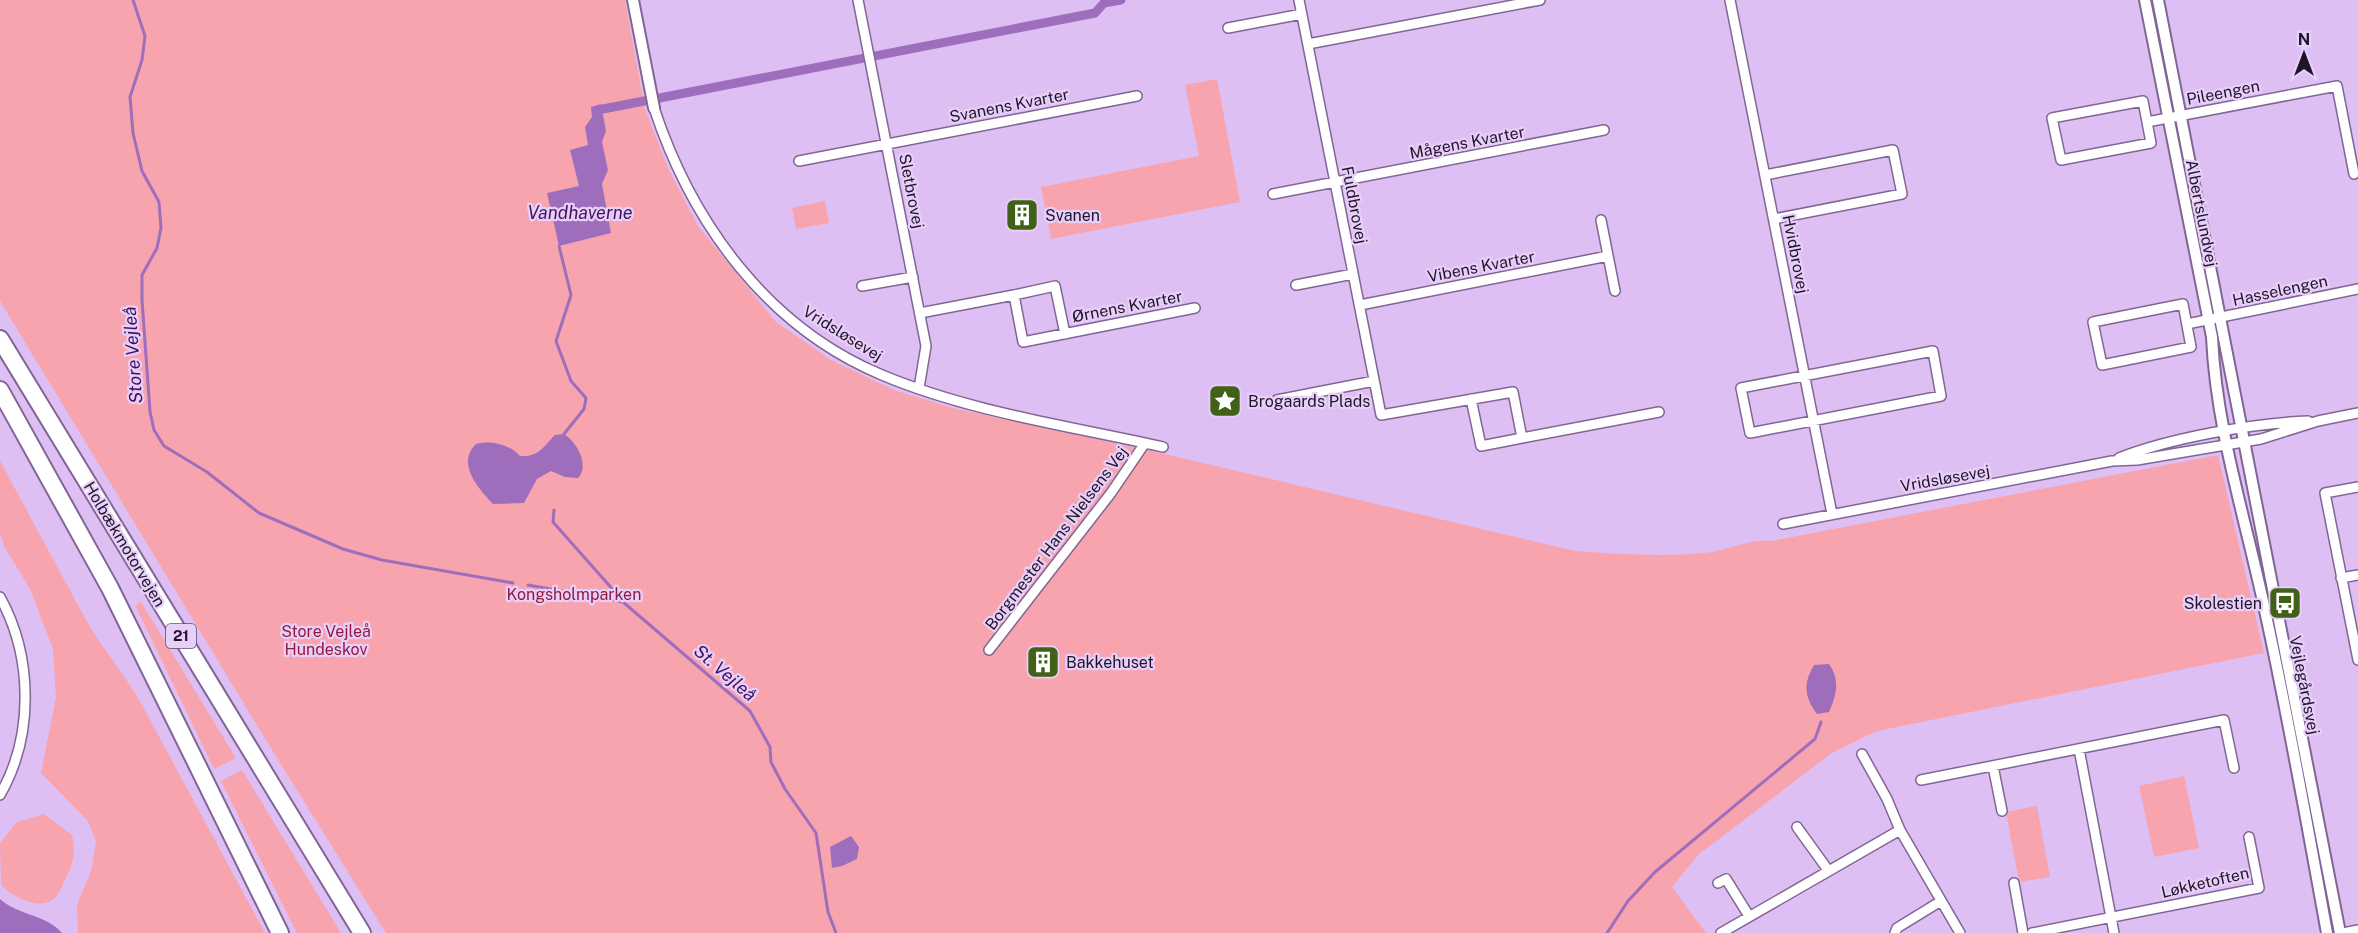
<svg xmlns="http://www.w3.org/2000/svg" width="2358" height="933" font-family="'Public Sans',sans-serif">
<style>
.green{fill:#f8a4af}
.water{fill:#9e6ebd}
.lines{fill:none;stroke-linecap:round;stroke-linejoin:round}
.stream{stroke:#9e6ebd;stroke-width:3}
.canal{stroke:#9e6ebd;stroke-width:9}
.minor-casing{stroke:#816595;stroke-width:12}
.tertiary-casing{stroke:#816595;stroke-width:14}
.motorway-casing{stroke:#816595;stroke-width:20}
.minor{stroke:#fff;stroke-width:9}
.tertiary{stroke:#fff;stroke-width:10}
.motorway{stroke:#fff;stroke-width:16}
.labels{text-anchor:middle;stroke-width:4.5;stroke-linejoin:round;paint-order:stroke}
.shield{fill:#e8cffa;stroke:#5c4d67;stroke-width:1.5}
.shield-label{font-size:15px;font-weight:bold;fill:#201528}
.street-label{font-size:16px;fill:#201528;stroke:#e8cffa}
.poi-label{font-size:16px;fill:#201528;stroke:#e8cffa;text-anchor:start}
.park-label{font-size:16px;fill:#941a3d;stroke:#e8cffa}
.water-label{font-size:18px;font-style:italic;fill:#41125b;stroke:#e8cffa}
</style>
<rect width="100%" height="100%" fill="#debff4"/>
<path class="green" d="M0,0H625L645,109L669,170L698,226L776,322L831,360L894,390L953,408L1165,454L1575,551C1618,554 1661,557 1704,553C1729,551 1744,539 1771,541L2218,455L2264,653L1877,731L1833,752L1698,855L1672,887L1706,933H386L275,755L0,301Z
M1217,79L1240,202L1051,239L1041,187L1199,156L1185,85Z
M825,201L829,223L796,229L792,208Z
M0,461L91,629L136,694L265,933H78L77,904L91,872L96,841L88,821L41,773L56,697L53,649L30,589L5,548L0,534Z
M141,602L236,758L214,769L135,605Z
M242,770L341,933H297L221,781Z
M2184,776L2199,848L2154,857L2139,786Z
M2037,806L2050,877L2019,882L2006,812Z
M44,814L72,835C76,852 73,864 65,880C62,885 60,893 56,897C41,913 12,896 1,885L0,843L17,822Z"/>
<path class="water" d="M601,104L606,131L602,142L608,170L602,184L611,233L559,246L547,193L579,186L570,150L588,145L585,127L592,117L591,107Z
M564,434C577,442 590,466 578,478L565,477L551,471L537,479L524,503L493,504C478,488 456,464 476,444C491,440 509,444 520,456C539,457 543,447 555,435Z
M1829,664C1840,680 1837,694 1829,712L1817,714C1804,696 1803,684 1814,665Z
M851,836L859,847L857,859L842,866L832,868L830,847Z
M0,899C17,915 47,915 62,933H0Z"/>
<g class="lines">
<path class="stream" d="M133,0L145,36L142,60L130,97L133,133L142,171L159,202L161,228L157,248L142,275V300L150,412L154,430L164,446L207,472L259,513L343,549L382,560L513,583
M559,246L571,295L556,341L571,381L586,398L584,409L564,434V437
M554,510L553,522L623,601
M528,585L623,602L750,711L770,747L771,762L785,789L816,833L828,912L836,933
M1607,933L1628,901L1655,872L1815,739L1821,722"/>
<path class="canal" d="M603,109L1095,13L1104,3L1121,0"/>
<defs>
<path id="minor" d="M858,0L926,346L919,388
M1299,0L1381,415L1513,392L1522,438L1659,412
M1730,0L1832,514
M1228,28L1302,14
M1308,44L1540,0
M2143,101L2151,143L2061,160L2052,118Z
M654,108C692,223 767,327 882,375C970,412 1070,426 1163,447
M2147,122L2337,86L2354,174
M799,161L1137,96
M1765,175L1893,150L1902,194L1774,219
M1273,194L1604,130
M1601,220L1615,291
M1296,285L1353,274
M862,286L913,277
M1014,295L1055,286L1065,334
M2183,304L2191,347L2102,365L2093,322Z
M1360,305L1608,256
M920,313L1014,295L1023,342L1195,308
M2187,324L2358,289
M1933,351L1941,396L1750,433L1741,388Z
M1471,399L1481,446L1522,438
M1277,400L1374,381
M2119,458C2170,438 2254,423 2308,421
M2358,487L2325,493L2358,660
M1783,524L2112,461L2137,460L2261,439L2318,421L2358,413
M2341,578L2358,575
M0,597C33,657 34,736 0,795
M989,650L1111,493L1145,443
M2079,749L2114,933
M1993,766L2002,811
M1921,780L2224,720L2234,768
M1797,827L1828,870
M1900,830L1960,933
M1718,883L1726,879L1749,916
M2014,883L2023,933
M1721,933L1900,830L1887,799L1862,754
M1895,933L1897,928L1941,901
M2032,933L2259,888L2249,837
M2343,933L2358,930"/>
<path id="tertiary" d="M633,0L654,108
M2145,0L2212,337C2216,428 2245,517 2264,606C2288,714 2307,824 2327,933
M2158,0L2340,933"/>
<path id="motorway" d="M0,339L362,933
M0,390L110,588L280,933"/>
</defs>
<use href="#minor" class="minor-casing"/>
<use href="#tertiary" class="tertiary-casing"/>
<use href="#motorway" class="motorway-casing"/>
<use href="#minor" class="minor"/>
<use href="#tertiary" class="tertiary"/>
<use href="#motorway" class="motorway"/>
</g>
<defs>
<symbol id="building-square" viewBox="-11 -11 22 22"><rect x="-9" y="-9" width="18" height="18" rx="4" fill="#406117" stroke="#e8cffa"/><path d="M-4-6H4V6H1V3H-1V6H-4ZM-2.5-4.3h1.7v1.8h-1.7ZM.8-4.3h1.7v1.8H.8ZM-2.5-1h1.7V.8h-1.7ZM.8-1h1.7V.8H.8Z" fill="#fff"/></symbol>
<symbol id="sight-square" viewBox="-11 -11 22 22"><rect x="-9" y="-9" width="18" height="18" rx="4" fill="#406117" stroke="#e8cffa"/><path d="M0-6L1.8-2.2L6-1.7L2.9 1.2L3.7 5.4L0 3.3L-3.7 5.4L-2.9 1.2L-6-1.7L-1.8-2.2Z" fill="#fff"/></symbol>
<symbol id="bus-square" viewBox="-11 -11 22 22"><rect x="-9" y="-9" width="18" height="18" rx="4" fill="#406117" stroke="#e8cffa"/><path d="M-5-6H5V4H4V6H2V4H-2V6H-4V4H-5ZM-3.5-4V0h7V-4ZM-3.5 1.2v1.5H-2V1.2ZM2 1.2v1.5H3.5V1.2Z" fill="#fff"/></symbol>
</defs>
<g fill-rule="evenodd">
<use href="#building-square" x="1003" y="196" width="38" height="38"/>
<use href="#sight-square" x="1206" y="382" width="38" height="38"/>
<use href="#bus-square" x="2266" y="584" width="38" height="38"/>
<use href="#building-square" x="1024" y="643" width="38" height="38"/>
</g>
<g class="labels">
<rect class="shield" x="166" y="624" width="30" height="24" rx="4.5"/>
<g class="shield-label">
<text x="181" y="641">21</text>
</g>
<g class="street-label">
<text transform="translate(2223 92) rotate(-11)" y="6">Pileengen</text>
<text transform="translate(1009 105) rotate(-11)" y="6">Svanens Kvarter</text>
<text transform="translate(1467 142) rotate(-11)" y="6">Mågens Kvarter</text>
<text transform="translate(912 191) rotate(79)" y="6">Sletbrovej</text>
<text transform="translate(1355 205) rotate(79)" y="6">Fuldbrovej</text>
<text transform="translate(2202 213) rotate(79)" y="6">Albertslundvej</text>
<text transform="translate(1796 254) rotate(79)" y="6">Hvidbrovej</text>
<text transform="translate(1481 266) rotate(-11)" y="6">Vibens Kvarter</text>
<text transform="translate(2280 290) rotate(-12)" y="6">Hasselengen</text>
<text transform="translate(1127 306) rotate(-11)" y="6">Ørnens Kvarter</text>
<text transform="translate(843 333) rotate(32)" y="6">Vridsløsevej</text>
<text transform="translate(1945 478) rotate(-10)" y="6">Vridsløsevej</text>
<text transform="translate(1056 538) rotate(-53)" y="6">Borgmester Hans Nielsens Vej</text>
<text transform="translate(125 544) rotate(59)" y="6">Holbækmotorvejen</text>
<text transform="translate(2305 685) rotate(79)" y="6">Vejlegårdsvej</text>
<text transform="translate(2205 882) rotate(-13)" y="6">Løkketoften</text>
</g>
<g class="poi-label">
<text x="1045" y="221">Svanen</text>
<text x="1248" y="407">Brogaards Plads</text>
<text x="2262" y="609" text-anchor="end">Skolestien</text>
<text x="1066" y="668">Bakkehuset</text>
</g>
<g class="park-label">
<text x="574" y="600">Kongsholmparken</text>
<text x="326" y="637">Store Vejleå<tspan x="326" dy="18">Hundeskov</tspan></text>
</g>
<g class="water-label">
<text x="580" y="219">Vandhaverne</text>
<text transform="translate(133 355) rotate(-94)" y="6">Store Vejleå</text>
<text transform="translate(725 673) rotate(41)" y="6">St. Vejleå</text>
</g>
</g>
<g transform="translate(2304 54)" stroke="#e8cffa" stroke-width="4.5" paint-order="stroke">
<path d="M0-4.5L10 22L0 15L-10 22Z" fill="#201528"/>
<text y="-9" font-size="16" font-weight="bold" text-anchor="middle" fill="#201528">N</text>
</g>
</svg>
